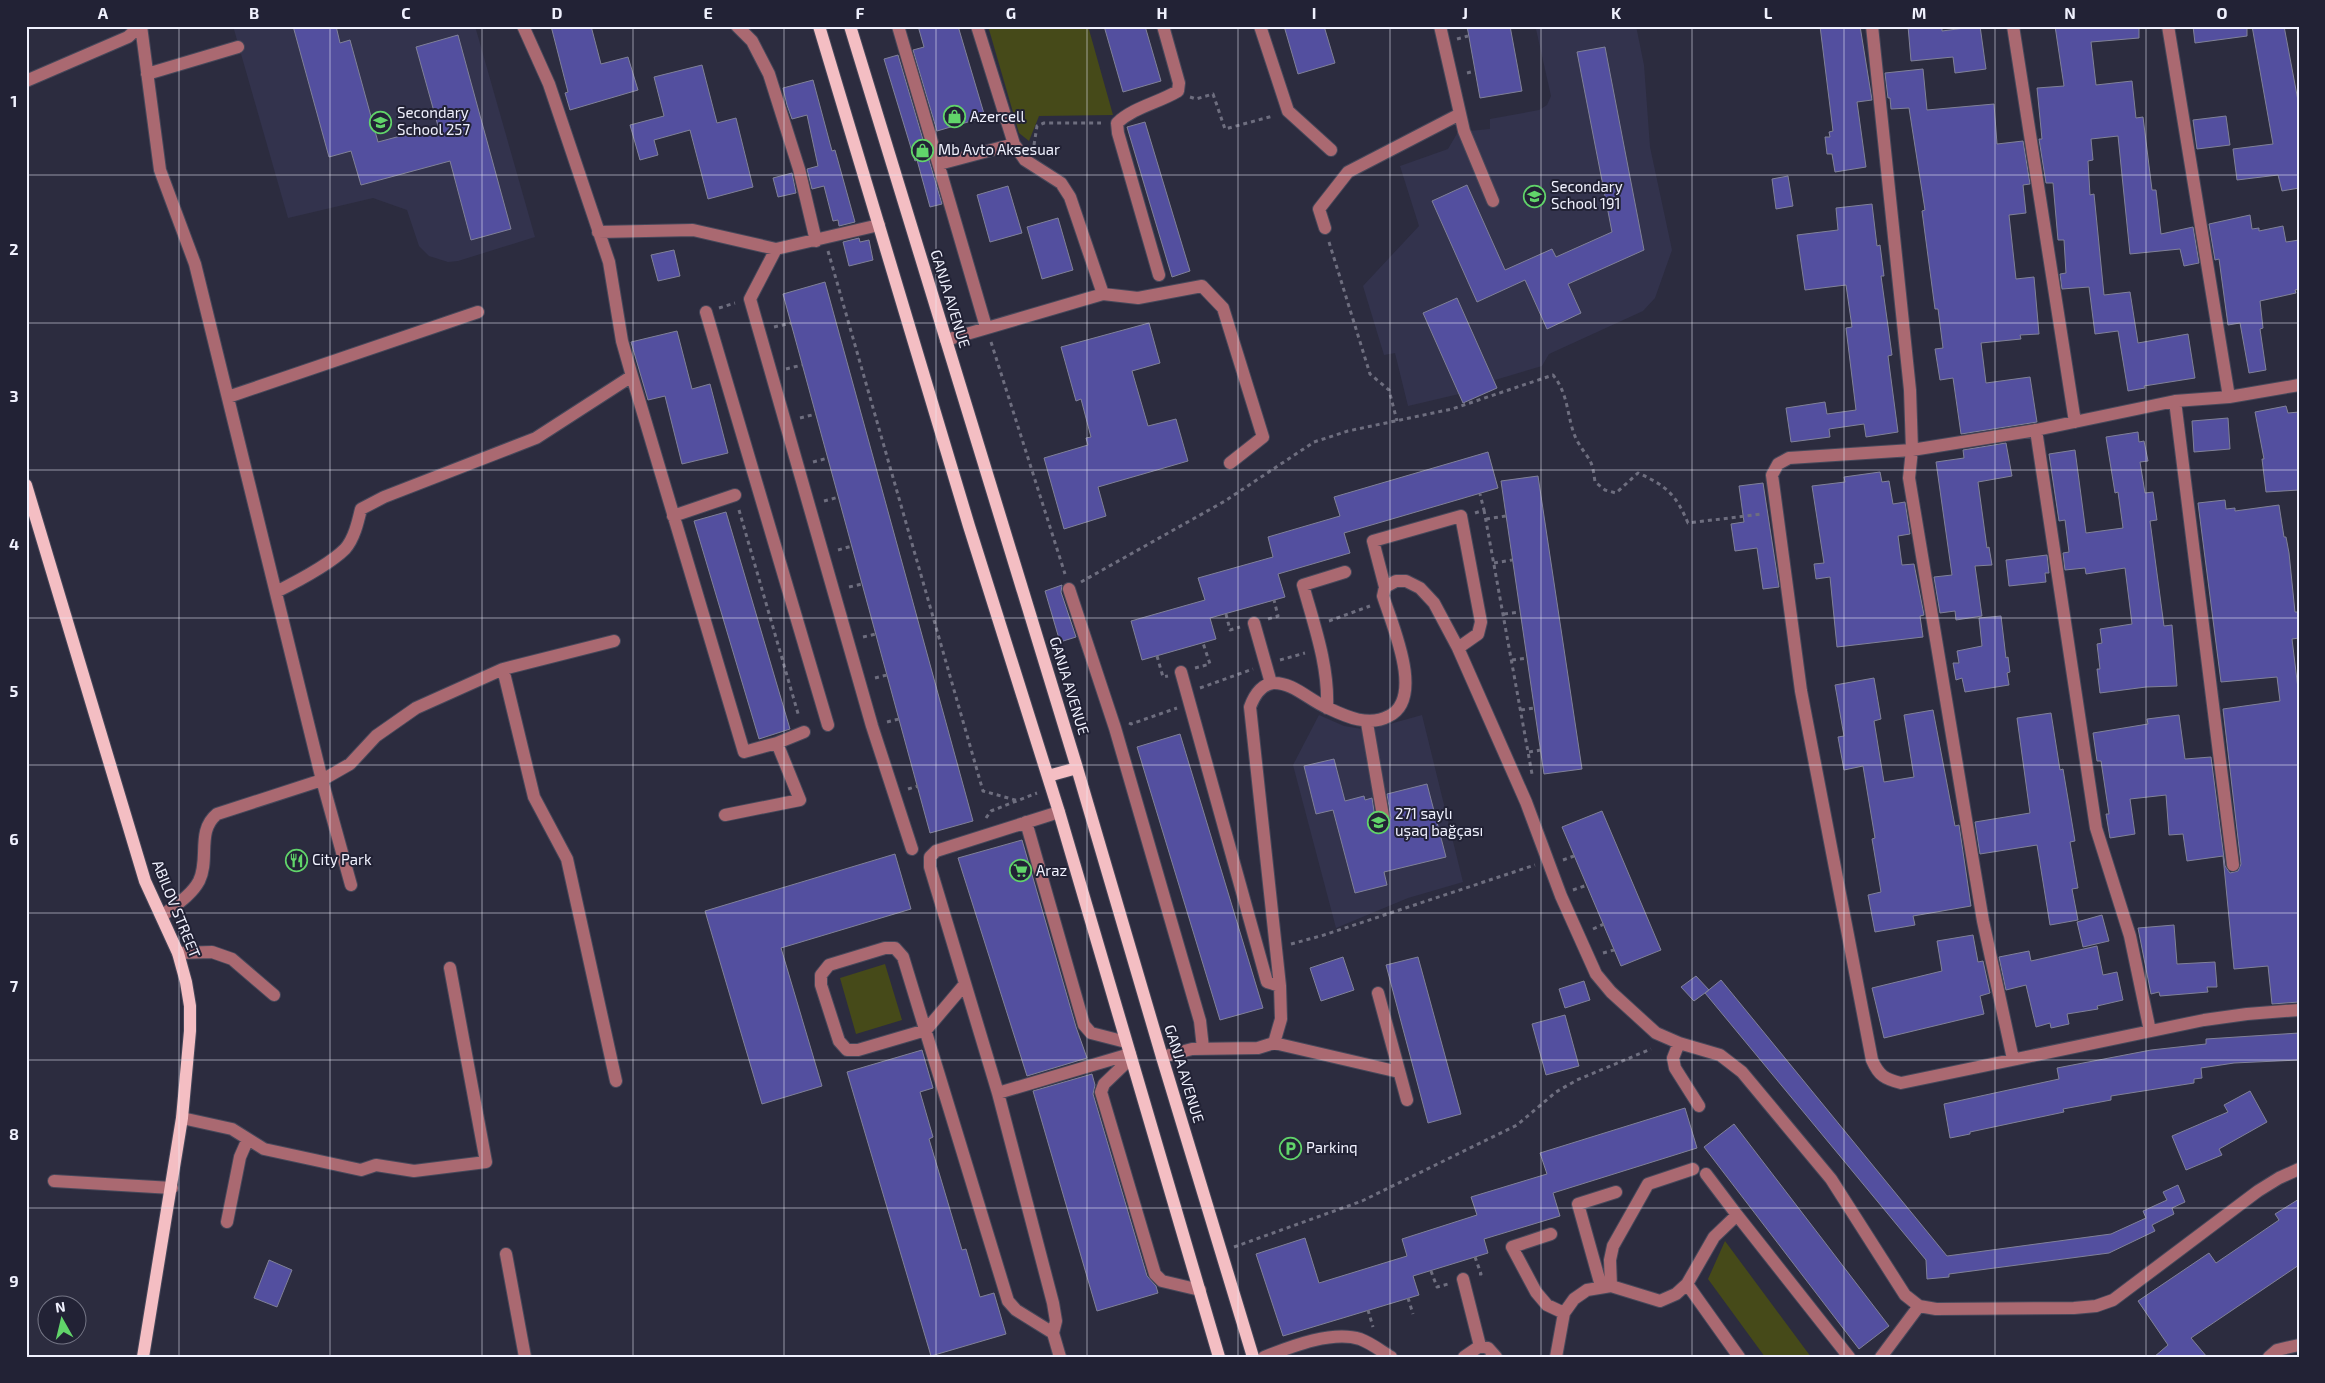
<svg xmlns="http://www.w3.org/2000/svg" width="2325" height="1383" font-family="'Exo 2',sans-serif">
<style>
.built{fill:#33334d}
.green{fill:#464a19}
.building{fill:#534f9f;stroke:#808198}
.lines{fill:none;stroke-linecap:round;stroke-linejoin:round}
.minor-casing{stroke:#47485a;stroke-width:14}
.major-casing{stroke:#47485a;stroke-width:14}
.path{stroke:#6e6e7f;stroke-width:3;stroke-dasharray:4 4;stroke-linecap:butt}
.minor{stroke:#aa6971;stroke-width:12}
.major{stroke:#f4bec3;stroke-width:12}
.grid{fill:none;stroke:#f0f1fe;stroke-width:1;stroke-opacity:0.55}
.labels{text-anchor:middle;stroke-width:4;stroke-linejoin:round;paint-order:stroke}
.poi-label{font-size:15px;fill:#f0f1fe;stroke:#222235;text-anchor:start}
.street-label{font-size:15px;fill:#f0f1fe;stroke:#222235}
.neatline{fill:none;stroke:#f0f1fe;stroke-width:2}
.grid-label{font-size:16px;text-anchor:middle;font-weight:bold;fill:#f0f1fe}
</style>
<rect width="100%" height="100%" fill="#2c2c3f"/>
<path class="built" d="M233,26H475L535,237L458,261L448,262L429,256L419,246L407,210L373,198L288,218Z
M1557,26H1636L1644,65L1650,147L1672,250L1655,298L1643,311L1549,354L1542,366L1495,380L1497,388L1463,403L1459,394L1408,406L1395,353L1384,355L1363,286L1419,226L1400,166L1448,149L1458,132L1490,129V119L1539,110L1547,105L1551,96L1536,29Z
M1319,715L1344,726L1368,730L1422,715L1463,882L1408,898L1336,928L1293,765Z"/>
<path class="green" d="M988,26H1088L1113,115L1039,116L1029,141L1019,133Z
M885,964L902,1020L856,1034L840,978Z
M1725,1241L1811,1357H1765L1708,1279Z"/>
<path class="building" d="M293,26H336L340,43L350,40L378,142L438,126L416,47L458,35L511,229L471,240L450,161L361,185L351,151L329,157Z
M551,26H591L601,64L628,57L638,90L570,110L565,93L568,92Z
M918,26H958L985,117L937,131L913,50L924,47Z
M1104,26H1145L1161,81L1123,92Z
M1284,26H1324L1335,63L1298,74Z
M1467,26H1510L1522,91L1480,98Z
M1820,26H1860L1872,100L1857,102L1866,167L1835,172L1832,154H1827L1825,137H1830L1829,132L1833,131Z
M1908,26H1942V31L1980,26L1986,69L1955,73L1953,57L1911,61Z
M2055,26H2139V38L2091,42L2096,85L2132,81L2136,118L2143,117L2152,190H2156L2161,234L2193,227L2199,263L2184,266L2180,249L2130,254L2118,136L2091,139L2093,160L2088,161L2090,195L2094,194L2104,295L2130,292L2138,343L2188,334L2195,378L2144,386L2145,388L2128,391L2118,331L2095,334L2089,287L2062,289L2060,274L2066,273L2064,240H2058L2053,183H2046L2039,139H2042L2037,88L2064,86Z
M2193,26H2247V36L2195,43Z
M2252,26H2284L2299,106V188L2282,191L2278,175L2237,180L2233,149L2273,144Z
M1605,47L1644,250L1568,284L1581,313L1547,329L1525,280L1477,302L1432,201L1467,185L1505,270L1552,249L1556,257L1612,232L1577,52Z
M898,55L942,204L930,207L917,160L915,161L884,59Z
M702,65L717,123L736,118L753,187L708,199L690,130L654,140L658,155L640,160L630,125L664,116L654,77Z
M1923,69L1927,110L1994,104L1997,144L2023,141L2030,184L2023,185L2026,213L2009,215L2016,279L2034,277L2039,334L2020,335L2021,339L1981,343L1986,383L2030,377L2037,422L1961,434L1953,378L1940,380L1935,349L1943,348L1938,309H1935L1922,211L1925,210L1909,108L1891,109L1890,98H1888L1885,73Z
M813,80L832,151L835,150L855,222L839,226L838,220L833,221L824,186L812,189L807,169L818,166L807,115L792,119L787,105L783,88Z
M2226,116L2230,145L2197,149L2193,120Z
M1145,122L1190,271L1172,277L1127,127Z
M792,173L796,193L778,197L773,178Z
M1788,176L1793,206L1776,209L1772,179Z
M1008,186L1022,233L990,242L977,195Z
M1872,204L1877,246L1880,245L1884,276H1881L1892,355L1888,356L1898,432L1866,437L1864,424L1829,429L1830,437L1791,442L1786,408L1825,402L1827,414L1856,410L1846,328L1852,327L1846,285L1805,290L1797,235L1838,230L1836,208Z
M2250,215L2252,229L2259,228V231L2283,226L2286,242L2299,240V289L2295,290L2296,293L2260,301L2263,328L2260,329L2266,370L2249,373L2240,323L2228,325L2219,259L2215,260L2209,224Z
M1058,218L1073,270L1042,279L1027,227Z
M859,238L860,242L869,240L873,260L849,266L843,242Z
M674,250L680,276L658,281L651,255Z
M825,282L973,821L930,833L783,294Z
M1457,298L1497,388L1463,403L1423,313Z
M1149,323L1160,363L1132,371L1148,426L1176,419L1188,461L1098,487L1106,516L1064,529L1044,458L1088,445L1086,438L1091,437L1081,399L1076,401L1061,347Z
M677,331L692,389L710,384L728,453L682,464L665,396L648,400L631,342Z
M2286,406L2288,413L2299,412V490L2266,492L2262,459H2264L2255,412Z
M2228,418L2230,449L2194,452L2192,421Z
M2138,432L2139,442L2144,441L2148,461L2140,462L2145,493L2153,492L2157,520L2150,521L2164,626L2172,625L2177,686L2146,687L2100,693L2097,669H2100L2097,644L2102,643L2100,629L2132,624L2125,568L2086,574L2085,568L2065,570L2063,553L2069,552L2065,520L2059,521L2049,454L2075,450L2086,533L2123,528L2118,492L2115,493L2106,437Z
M2006,443L2012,476L1978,482L1987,548L1989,547L1992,565L1975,566L1982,616L1956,620L1955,611L1940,613L1934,577L1952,575L1936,462L1964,458L1963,450Z
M1488,452L1498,488L1344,533L1350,553L1278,574L1285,597L1210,618L1216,639L1142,660L1131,621L1205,600L1198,578L1273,557L1268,537L1340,516L1334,497Z
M1880,472L1882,482L1889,481L1893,504L1905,502L1910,534L1898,536L1902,565L1914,564L1924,615L1920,616L1923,637L1837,647L1830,577L1816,579L1814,564L1824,563L1812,486L1845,482L1844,477Z
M1538,476L1582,769L1544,774L1501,481Z
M1763,483L1779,587L1763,589L1757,548L1735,551L1731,524L1744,522L1739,486Z
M2225,500L2226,509L2235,508V511L2279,505L2284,537H2286L2289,553L2295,612H2299V638L2292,639L2299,697V1002L2272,1004L2268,966L2234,969L2223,856L2187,861L2183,834L2169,835L2166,795L2130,799L2135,834L2110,838L2106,814H2109L2101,761H2097L2093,733L2148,724L2147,719L2179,715L2185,759L2211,757L2225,866L2230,873L2238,871L2241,864L2223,709L2280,701L2277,677L2221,682L2198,503Z
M726,512L790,729L759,739L694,521Z
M2047,555L2049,573H2045L2046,582L2009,586L2006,560Z
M1062,585L1061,592L1076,637L1060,642L1045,591Z
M2001,616L2006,658L2008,657L2010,672L2007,673L2009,685L1965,692L1962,678L1956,680L1953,663H1959L1957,651L1982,646L1979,618Z
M1874,678L1881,719L1874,721L1884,782L1914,777L1904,715L1933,710L1955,826L1959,825L1971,906L1913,916L1915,925L1875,932L1868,895L1881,892L1872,839L1875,838L1863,766L1844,770L1838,737L1844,736L1835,685Z
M2051,713L2060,770L2063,769L2075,841L2070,842L2078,888L2072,889L2078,920L2050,925L2037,845L1980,854L1975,822L2030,813L2017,718Z
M1180,734L1263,1008L1220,1020L1137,747Z
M1334,759L1345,801L1364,796L1365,800L1372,798L1375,818L1381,824L1388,823L1391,818L1387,794L1427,784L1446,857L1384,872L1387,885L1355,893L1333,810L1316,814L1304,766Z
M1602,811L1661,950L1621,966L1562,827Z
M1022,840L1076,1027L1087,1058L1027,1076L958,858Z
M895,854L911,909L781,948L822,1086L762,1104L705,911Z
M2102,915L2109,941L2083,947L2077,922Z
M2174,925L2177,964L2215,962L2217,987H2207L2208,992L2160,996L2159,992L2151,994L2138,928Z
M1973,935L1978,962L1983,961L1990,993L1980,996L1984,1014L1884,1038L1872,988L1942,971L1937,941Z
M2097,946L2103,975L2117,972L2123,1000L2097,1006L2098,1009L2067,1014L2069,1024L2051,1028L2050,1023L2036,1027L2026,985L2006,990L1999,957L2029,951L2031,961Z
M1343,957L1354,990L1321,1001L1310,968Z
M1418,957L1461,1114L1428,1123L1386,965Z
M1696,976L1709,990L1694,1001L1681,987Z
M1721,980L1947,1256L2111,1234L2146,1218L2143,1211L2167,1200L2163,1192L2178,1185L2185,1202L2172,1208L2174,1214L2152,1225L2155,1231L2109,1253L1949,1274V1277L1927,1279L1926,1260L1705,993Z
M1584,981L1590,1000L1565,1008L1559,989Z
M1565,1015L1579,1066L1546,1075L1532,1024Z
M2299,1033V1060L2234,1063L2201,1068L2202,1078L2194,1079V1083L2111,1096V1100L2063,1109L2064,1112L1970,1132V1134L1950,1138L1944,1104L2059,1079L2057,1068L2151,1050L2206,1044V1039Z
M922,1050L933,1088L920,1092L933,1137L929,1139L962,1250L966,1249L980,1297L994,1293L1006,1334L931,1356L847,1072Z
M1092,1074L1095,1085L1093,1094L1147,1276L1156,1286L1158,1293L1097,1311L1033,1091Z
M2250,1091L2267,1122L2219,1149L2222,1155L2186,1170L2172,1136L2228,1112L2224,1105Z
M1685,1108L1697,1148L1553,1193L1560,1216L1484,1239L1488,1253L1413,1276L1419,1295L1283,1336L1256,1254L1305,1238L1319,1283L1407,1256L1402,1239L1477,1215L1471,1197L1547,1174L1540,1153Z
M1734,1124L1889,1326L1859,1349L1704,1147Z
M2299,1199V1265L2191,1338L2207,1357H2154L2168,1345L2138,1301L2209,1253L2216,1263L2279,1220L2275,1214Z
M269,1260L292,1270L277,1307L254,1298Z"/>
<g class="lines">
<defs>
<path id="minor" d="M141,26L160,170L195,264L322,780L351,885
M523,26L549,84L609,262L622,341L632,376L744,752L777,743L800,800L725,815
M737,26L752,41L769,74L799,169L816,241
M898,26L986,327
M977,26L1014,144L1025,160L1061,183L1070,197L1103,294
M1260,26L1288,111L1331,150
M1440,26L1464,131L1493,201
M1872,26L1910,390L1912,450L1909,478L1983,921L2013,1059
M2013,26L2075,422
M2168,26L2229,397
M147,74L238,47
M26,81L128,37L140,26
M939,164L1014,144
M1325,228L1319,209L1348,172L1460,114
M598,232L693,230L776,249L879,225
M776,249L750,299L872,726L912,849
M1159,275L1118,133L1117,123C1134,107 1158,103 1178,91L1179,83L1163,26
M706,312L828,725
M946,340L1103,294L1138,298L1202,286L1223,308L1263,437L1230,463
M2299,385L2229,397L2175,401L2036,430L1912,450L1789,458L1778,464L1772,475L1801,691L1872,1060C1879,1076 1885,1079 1901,1083L2204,1020L2247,1014L2299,1010
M228,397L478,312
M2175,401L2233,865
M2036,430L2096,828L2130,936L2150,1031
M673,516L735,495
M1385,587L1373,541L1461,516L1481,622L1478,634L1458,648
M1069,589L1115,728L1200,1021L1203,1048
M276,592C296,582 330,564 345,549C354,539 358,522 361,509L384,497L536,438L632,376
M1254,623L1271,683
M503,669L534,797L567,859L616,1081
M1181,672L1267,982L1280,986
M1327,708C1329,666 1314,625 1303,585L1345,572
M1367,723L1383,816
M777,743L804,732
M1059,812L936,851L930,857V867L998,1093L1053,1303L1056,1321L1053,1333L1060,1357
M1026,822L1084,1025L1091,1033L1126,1042
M162,916C174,906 191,896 199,881C210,859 196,831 217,814L322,780L350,764L376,736L416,708L503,669L614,641
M178,953L212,952L232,959L274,995
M965,984L926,1030L858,1050H847L839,1041L821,985V975L829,965L885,948H895L903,957L1008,1301L1016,1310L1053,1333
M1378,993L1407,1100
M1274,1043L1399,1072
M1679,1043L1673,1058L1675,1068L1699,1106
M1162,1057L1192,1049L1258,1048L1274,1043L1281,1019L1280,986L1250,707C1254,696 1260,685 1273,683C1293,682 1310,701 1328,708C1347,717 1369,727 1389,716C1425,698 1392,625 1383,596L1385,587L1396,581H1406L1420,588L1434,603L1458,648L1526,802L1561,896L1596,974L1611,992L1656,1033L1679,1043L1720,1055L1742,1072L1831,1179L1905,1295L1919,1306L1936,1309L2074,1308L2096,1306L2113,1300L2258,1191L2279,1178L2299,1169
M1131,1058L1104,1084L1101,1092L1155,1274L1162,1281L1200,1290
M998,1093L1130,1054
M182,1118L232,1129L264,1149L361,1170L376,1165L414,1171L486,1162L450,968
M1706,1174L1737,1215
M54,1181L172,1188
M227,1222L240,1157L247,1141
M1551,1234L1512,1247L1536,1292L1547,1305L1564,1313
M506,1254L525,1357
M1463,1279L1480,1346
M1687,1284L1739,1357
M1601,1286L1578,1204L1616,1192
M1611,1286L1610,1260L1613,1246L1648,1184L1693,1169
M1264,1357C1290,1347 1332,1330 1360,1339C1371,1343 1381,1351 1391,1357
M1464,1357L1480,1346L1488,1348L1496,1357
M1556,1357L1564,1313L1574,1299L1587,1290L1611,1286L1660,1301L1676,1294L1687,1284L1714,1237L1737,1215L1849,1357
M1881,1357L1919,1306
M2269,1357L2277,1350L2299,1345"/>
<path id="major" d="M819,26L969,526L1059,812L1219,1357
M850,26L1077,768L1162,1057L1253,1357
M26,485L145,881L178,953L186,982L190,1006V1031L182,1118L143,1357
M1048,776L1077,768"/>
</defs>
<use href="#minor" class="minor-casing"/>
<use href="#major" class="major-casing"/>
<path class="path" d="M1457,39L1468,36
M1467,73L1475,71
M1190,97L1196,99L1213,94L1225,129L1273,116
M1034,145L1037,126L1044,123H1101
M1329,242L1370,374L1389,390L1397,421
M828,251L983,791L1019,801
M719,308L735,303
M774,327L791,323
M991,342L1065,574
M786,369L802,365
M800,418L816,414
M813,462L828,458
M824,501L839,497
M739,510L799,717
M1484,510L1532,774
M1475,513L1484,510L1480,494
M1486,519L1506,516
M838,550L852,546
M1494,563L1512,560
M1081,582L1225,501L1314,442L1348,431L1452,409L1553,375C1571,397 1566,423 1579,444C1590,462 1592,458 1595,482L1605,490L1616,493L1638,473C1667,486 1676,495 1688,523L1762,514
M849,587L862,584
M1226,614L1230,630L1240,627
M1504,614L1520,612
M1268,619L1278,616L1274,600
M1329,621L1370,606
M863,637L876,634
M1157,656L1163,677L1168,676
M1280,660L1305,653
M1512,660L1527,658
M1195,668L1210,664L1203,643
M875,678L887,675
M1200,688L1253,669
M1521,710L1534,708
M887,722L899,719
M1129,723L1131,724L1177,708
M1529,752L1541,750
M908,789L918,786
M986,818L991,811L1037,793
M1563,860L1574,856
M1573,890L1587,885
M1593,929L1604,924
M1291,944L1324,935L1535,865
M1603,953L1614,950
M1234,1247L1362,1201L1517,1125L1556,1092L1577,1080L1651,1049
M1475,1257L1481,1274H1478
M1431,1271L1437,1287L1448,1284
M1408,1298L1413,1314
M1368,1310L1373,1327"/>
<use href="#minor" class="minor"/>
<use href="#major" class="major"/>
</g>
<path class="grid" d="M179,26V1357M330,26V1357M482,26V1357M633,26V1357M784,26V1357M936,26V1357M1087,26V1357M1238,26V1357M1390,26V1357M1541,26V1357M1692,26V1357M1844,26V1357M1995,26V1357M2146,26V1357M26,175H2299M26,323H2299M26,470H2299M26,618H2299M26,765H2299M26,913H2299M26,1060H2299M26,1208H2299"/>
<defs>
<symbol id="shop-ring" viewBox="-11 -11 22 22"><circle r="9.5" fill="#222235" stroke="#61d46a" stroke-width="1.5"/><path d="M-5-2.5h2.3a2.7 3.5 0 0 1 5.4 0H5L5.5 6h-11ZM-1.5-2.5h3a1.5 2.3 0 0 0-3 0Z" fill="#61d46a"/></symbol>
<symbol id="school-ring" viewBox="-11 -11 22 22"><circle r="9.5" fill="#222235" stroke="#61d46a" stroke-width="1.5"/><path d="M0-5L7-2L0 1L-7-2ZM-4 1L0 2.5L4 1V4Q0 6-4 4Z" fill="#61d46a"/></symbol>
<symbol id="restaurant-ring" viewBox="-11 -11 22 22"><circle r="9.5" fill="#222235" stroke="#61d46a" stroke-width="1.5"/><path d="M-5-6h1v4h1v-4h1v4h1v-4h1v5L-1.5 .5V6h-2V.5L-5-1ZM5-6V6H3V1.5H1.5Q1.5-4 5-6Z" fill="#61d46a"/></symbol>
<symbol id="supermarket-ring" viewBox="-11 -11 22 22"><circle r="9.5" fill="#222235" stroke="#61d46a" stroke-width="1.5"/><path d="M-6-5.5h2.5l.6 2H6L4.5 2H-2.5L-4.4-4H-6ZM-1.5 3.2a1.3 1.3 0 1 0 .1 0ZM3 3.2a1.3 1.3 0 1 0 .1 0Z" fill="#61d46a"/></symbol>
<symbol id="parking-ring" viewBox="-11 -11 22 22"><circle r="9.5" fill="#222235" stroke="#61d46a" stroke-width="1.5"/><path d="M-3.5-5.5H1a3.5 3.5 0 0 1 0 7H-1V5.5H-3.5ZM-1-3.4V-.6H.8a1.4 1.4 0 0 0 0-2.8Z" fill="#61d46a"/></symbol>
</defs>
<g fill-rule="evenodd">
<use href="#shop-ring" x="942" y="104" width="25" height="25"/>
<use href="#school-ring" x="368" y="110" width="25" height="25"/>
<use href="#shop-ring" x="910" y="138" width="25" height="25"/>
<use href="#school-ring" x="1522" y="184" width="25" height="25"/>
<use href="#school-ring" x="1366" y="810" width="25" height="25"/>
<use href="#restaurant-ring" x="284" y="848" width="25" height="25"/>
<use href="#supermarket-ring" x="1008" y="858" width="25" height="25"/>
<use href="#parking-ring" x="1278" y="1136" width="25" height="25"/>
</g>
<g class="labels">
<g class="poi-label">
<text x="397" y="118">Secondary<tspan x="397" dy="17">School 257</tspan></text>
<text x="970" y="122">Azercell</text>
<text x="938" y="155">Mb Avto Aksesuar</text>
<text x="1551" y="192">Secondary<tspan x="1551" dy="17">School 191</tspan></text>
<text x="1395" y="819">271 saylı<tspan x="1395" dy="17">uşaq bağçası</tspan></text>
<text x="312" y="865">City Park</text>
<text x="1036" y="876">Araz</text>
<text x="1306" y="1153">Parkinq</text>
</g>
<g class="street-label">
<text transform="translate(950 299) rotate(73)" y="5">GANJA AVENUE</text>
<text transform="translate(1069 686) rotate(73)" y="5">GANJA AVENUE</text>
<text transform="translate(176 909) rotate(68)" y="5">ABILOV STREET</text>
<text transform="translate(1184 1074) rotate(73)" y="5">GANJA AVENUE</text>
</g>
</g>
<rect width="2325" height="1383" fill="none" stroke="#222235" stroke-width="55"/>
<g transform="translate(62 1320) rotate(352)"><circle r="24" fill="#222235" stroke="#747585"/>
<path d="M0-4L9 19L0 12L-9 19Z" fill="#61d46a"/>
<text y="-8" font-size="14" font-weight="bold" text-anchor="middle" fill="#f0f1fe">N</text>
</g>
<rect x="28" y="28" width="2270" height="1328" class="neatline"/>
<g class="grid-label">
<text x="103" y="19">A</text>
<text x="254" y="19">B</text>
<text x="406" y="19">C</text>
<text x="557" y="19">D</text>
<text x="708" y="19">E</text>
<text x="860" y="19">F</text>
<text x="1011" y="19">G</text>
<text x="1162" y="19">H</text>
<text x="1314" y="19">I</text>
<text x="1465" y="19">J</text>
<text x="1616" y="19">K</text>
<text x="1768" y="19">L</text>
<text x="1919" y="19">M</text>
<text x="2070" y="19">N</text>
<text x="2222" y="19">O</text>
<text x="14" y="107">1</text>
<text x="14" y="255">2</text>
<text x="14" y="402">3</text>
<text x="14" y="550">4</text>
<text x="14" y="697">5</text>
<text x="14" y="845">6</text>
<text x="14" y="992">7</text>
<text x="14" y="1140">8</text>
<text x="14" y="1287">9</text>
</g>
</svg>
